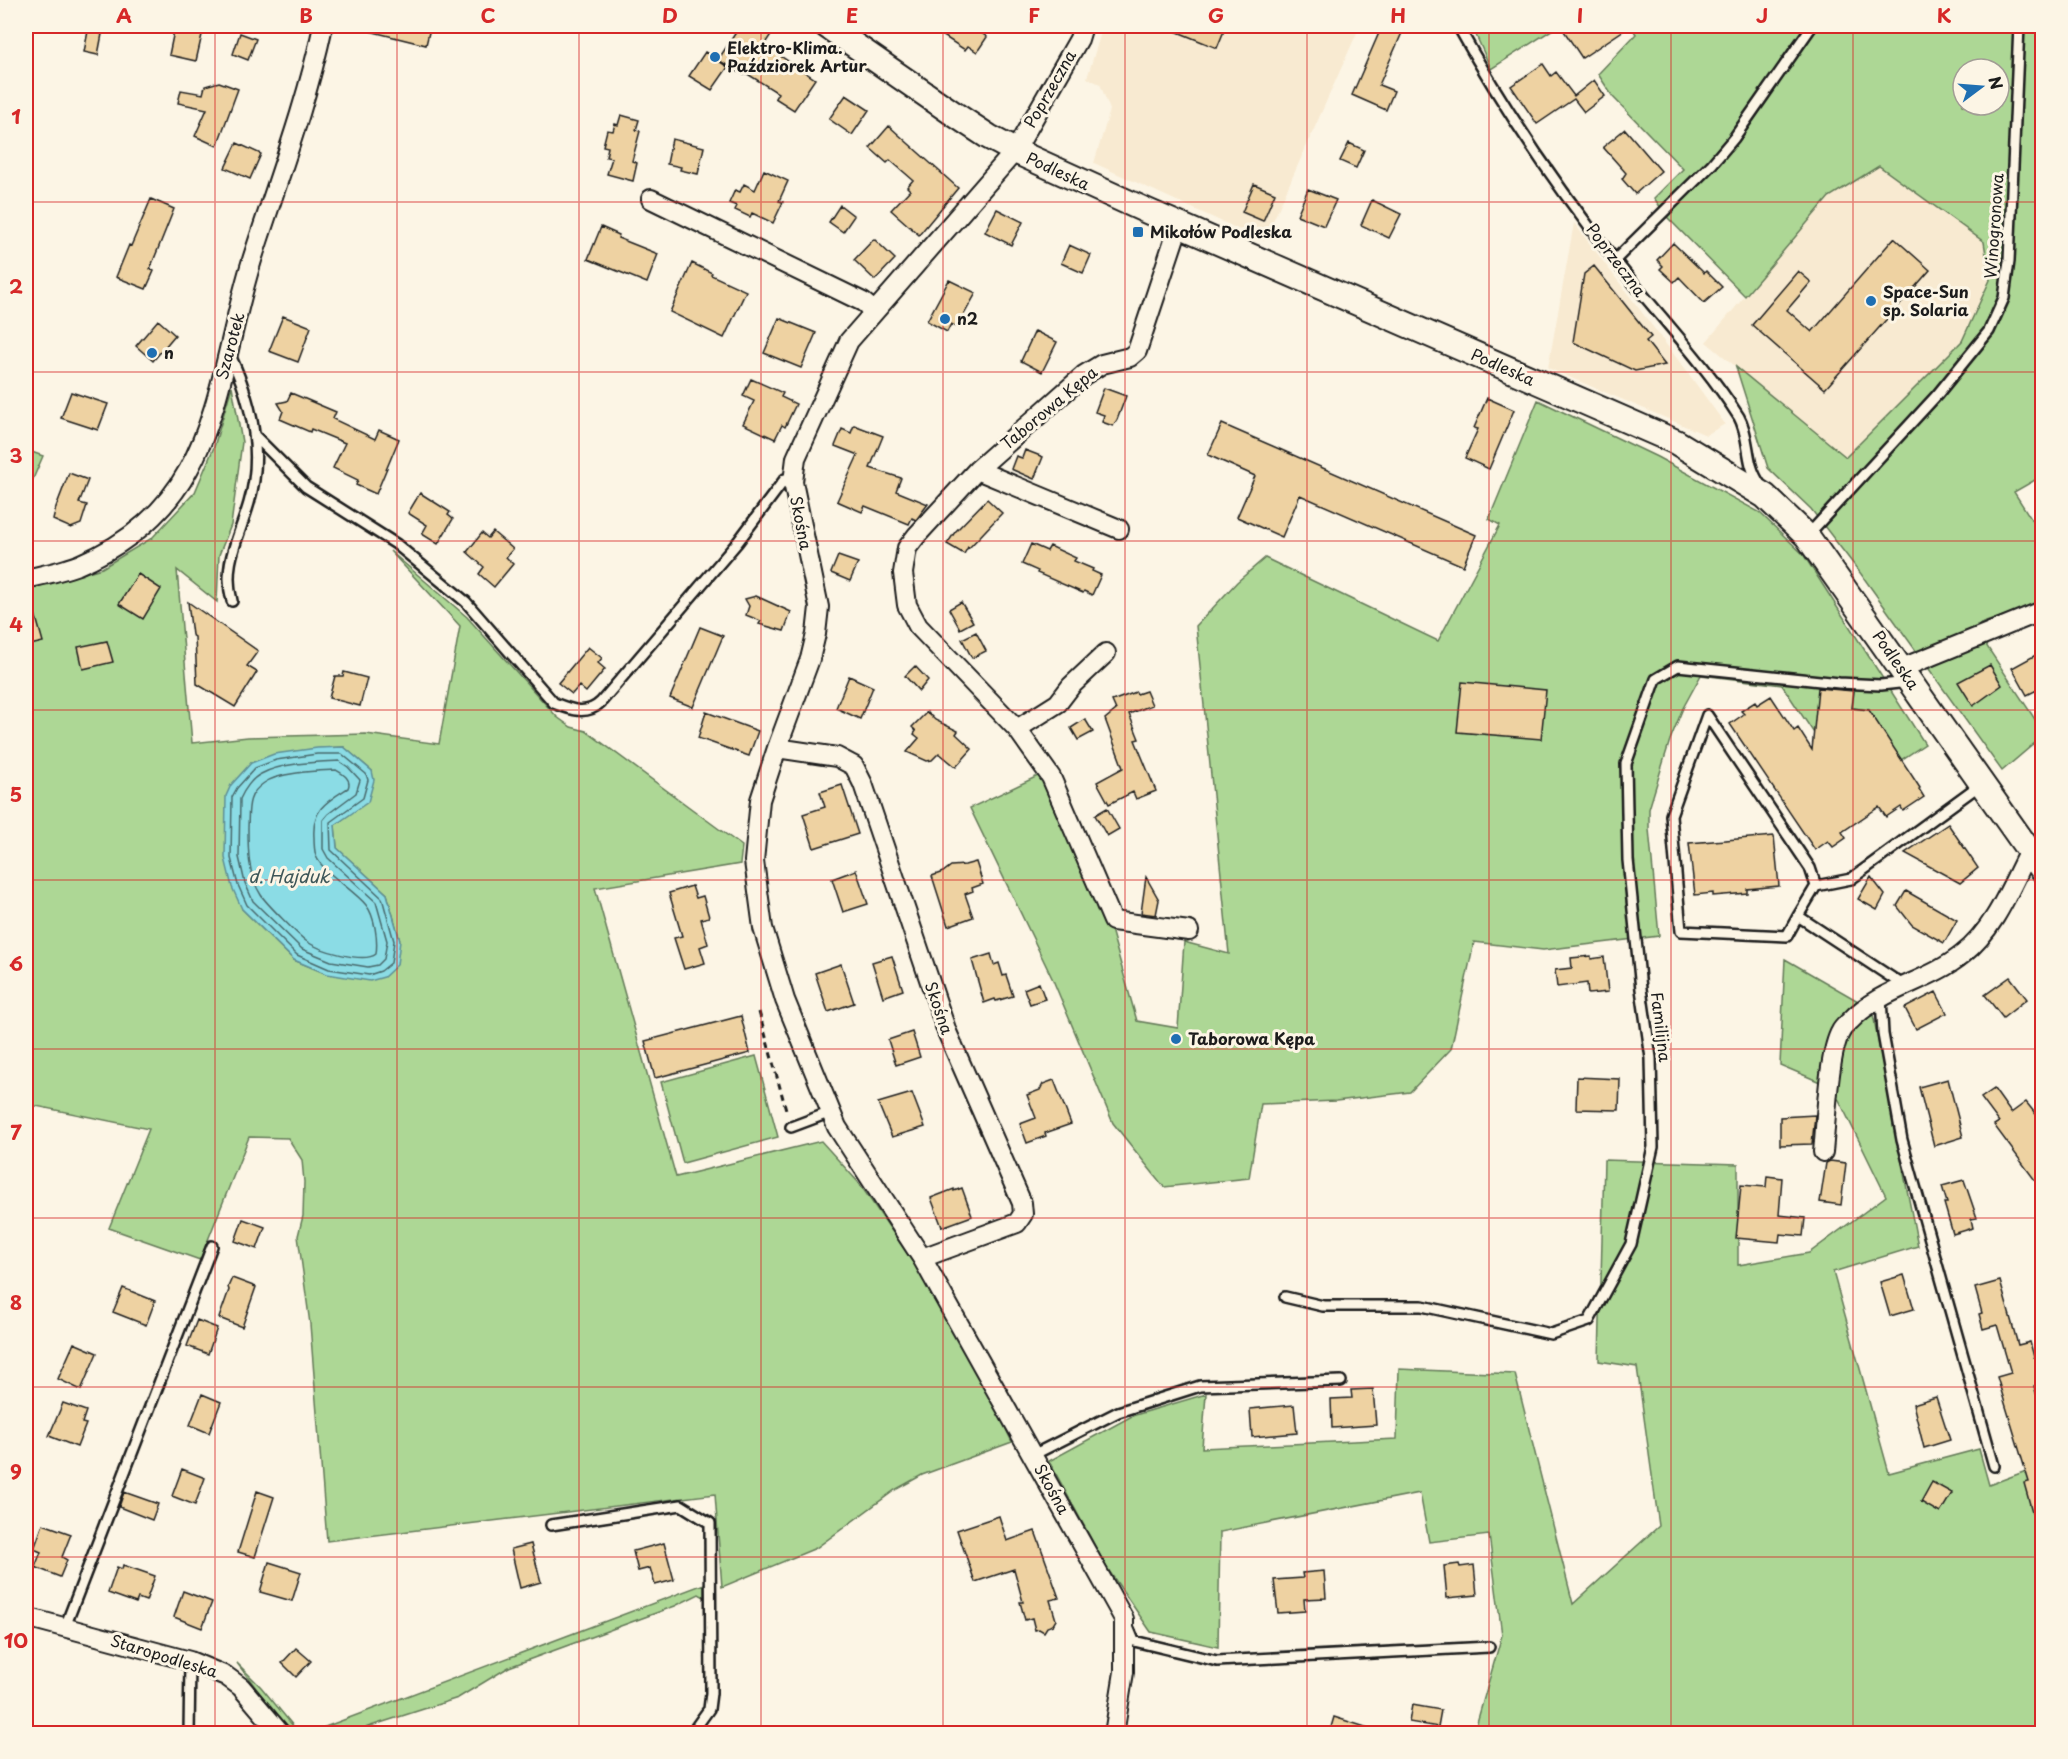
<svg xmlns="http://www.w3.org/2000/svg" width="2068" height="1759" font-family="'Playpen Sans',sans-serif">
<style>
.built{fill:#f8ead1}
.green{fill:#add795;stroke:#647a58;stroke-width:1.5;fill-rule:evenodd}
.water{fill:#8bdce5;stroke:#5f8f95;stroke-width:1.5}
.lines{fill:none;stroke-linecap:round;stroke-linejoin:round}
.shore{stroke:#48696c;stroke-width:1.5}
.building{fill:#eed2a2;stroke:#1c1c1c;stroke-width:1.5}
.service-casing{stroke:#1c1c1c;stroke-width:14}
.minor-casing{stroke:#1c1c1c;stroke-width:22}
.tertiary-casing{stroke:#1c1c1c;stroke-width:28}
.path{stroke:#1c1c1c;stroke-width:3;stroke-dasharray:6 4.5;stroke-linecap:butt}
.service{stroke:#fcf5e5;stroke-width:9}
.minor{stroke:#fcf5e5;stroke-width:18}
.tertiary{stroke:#fcf5e5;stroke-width:24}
.grid{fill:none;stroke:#d62828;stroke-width:1.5;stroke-opacity:0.55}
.poi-dot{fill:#1f6fb2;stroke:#fcf5e5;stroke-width:2}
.labels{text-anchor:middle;stroke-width:6;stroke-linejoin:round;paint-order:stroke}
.poi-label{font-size:16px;font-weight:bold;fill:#1c1c1c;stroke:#fcf5e5;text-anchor:start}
.street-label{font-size:16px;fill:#1c1c1c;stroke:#fcf5e5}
.water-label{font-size:18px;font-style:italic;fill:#3d5658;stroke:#fcf5e5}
.neatline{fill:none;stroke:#d62828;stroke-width:2}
.grid-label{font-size:20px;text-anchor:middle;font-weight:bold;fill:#d62828}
</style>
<rect width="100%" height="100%" fill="#fcf5e5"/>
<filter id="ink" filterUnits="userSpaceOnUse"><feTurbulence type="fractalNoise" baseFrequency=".0167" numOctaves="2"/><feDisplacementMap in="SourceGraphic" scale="12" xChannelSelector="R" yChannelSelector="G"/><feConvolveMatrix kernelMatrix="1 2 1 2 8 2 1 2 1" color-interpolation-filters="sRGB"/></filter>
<g filter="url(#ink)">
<path class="built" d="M1103,26H1360L1264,241L1094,163L1110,110L1100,84L1087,78Z
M1879,166L1984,242L1990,280L1962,341L1846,458L1706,342L1829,197Z
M1574,223L1688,373L1725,424L1706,435L1548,368Z"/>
<path class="green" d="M1472,26H1558L1491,69Z
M1631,26H2042V476L2014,492L2042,536V603L1977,625L1984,642L2042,730V737L2002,771L1861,574L1811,509L1768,468L1736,367L1846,457L1962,341L1990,280L1984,242L1879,166L1829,197L1745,296L1668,218L1654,198L1683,169L1613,97L1598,74L1636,34ZM1963,69H1999V105H1963Z
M232,386L242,442L231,525L219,555L217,602L177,570L192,743L248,737L366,734L439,744L460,626L390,551L467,617L557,717L571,727L586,731L742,846L740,864L595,888L676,1177L821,1141L859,1183L939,1300L983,1381L1012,1442L922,1475L895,1490L816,1548L722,1587L715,1494L327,1541L310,1324L298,1236L303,1216L304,1182L302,1160L288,1138L249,1137L200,1260L109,1228L149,1129L26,1104V589L102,568L152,538L195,492L214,447ZM344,747L372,771L350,814L335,825L337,848L387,894L400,941L327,974L294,960L242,909L251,763C282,752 312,748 344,747Z
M1538,400L1657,457L1759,512L1803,554L1925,744L1853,792L1782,685L1701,675L1683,708L1670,740L1649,809V829L1659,936L1543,950L1474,942L1451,1049L1410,1092L1336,1101L1261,1104L1249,1178L1164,1187L1113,1123L1053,980L970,808L1040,775L1110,926L1137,1021L1178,1028L1184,942L1229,954L1196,626L1237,582L1265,558L1438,641L1500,525L1489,519Z
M26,450L43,456L26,495Z
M1785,959L1872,1009L1918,1246L1833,1272L1889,1473L1979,1449L1989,1485L2042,1465V1733H1474L1502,1635L1489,1535L1429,1542L1420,1493L1220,1532L1218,1647L1151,1632L1107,1568L1049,1461L1132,1416L1206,1394L1202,1448L1397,1439L1399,1369L1515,1374L1573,1604L1659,1526L1637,1367L1599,1361L1604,1160L1738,1164V1265L1809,1253L1886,1196L1839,1100L1820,1082L1780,1065Z
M756,1056L778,1137L683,1163L661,1082Z
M704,1584V1597L699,1594L675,1606L509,1667L458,1698L349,1733H309Z
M237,1663L261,1687L299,1733H290Z"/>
<path class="water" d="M344,747L372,771L374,780L368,802L335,825L337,848L387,894L400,941L397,965L384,977L370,981L327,974L294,960L242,909L232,887L225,858L226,796L231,785L251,763L274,754L317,748Z"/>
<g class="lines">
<path class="shore" d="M342,754L366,774L368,780L363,798L330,822L331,850L382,898L394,941L391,963L381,971L369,975L329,969L297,955L247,905L238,885L231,858L232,797L237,788L255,768L276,760L317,754Z
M339,761L348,767L360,780L356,793L328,814L323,820V849L328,858L376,902L387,941L384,959L378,965L368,967L331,961L302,949L253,901L245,883L239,857L240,799C244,790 252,778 261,774C280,763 316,762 339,761Z
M336,770C343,774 352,779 348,788C326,802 312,809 314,837C314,843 314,850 316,856C322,872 354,890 366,905C375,916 378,940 376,954C364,964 318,950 306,941C298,935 266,903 261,895C248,875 248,850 248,828C249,809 246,795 264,783C279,772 318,771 336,770Z"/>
</g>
<path class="building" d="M175,26H204L196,61L169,55Z
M370,26H418L430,28L426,45L369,31Z
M740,26H761L772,33L764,45L815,79L794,110L775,98L778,93L746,73L744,75L718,60Z
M928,26H971L987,37L977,52L968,46L965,50Z
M1163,26H1226L1217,48Z
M1382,26H1405L1379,85L1394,91L1386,110L1352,95Z
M1572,26H1630L1582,58L1564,31Z
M88,31L102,34L98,55L84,52Z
M240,33L256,39L248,60L233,54Z
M705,52L728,67L712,90L689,76Z
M1543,64L1551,76L1556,72L1574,96L1594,80L1605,96L1584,112L1574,99L1537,124L1511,86Z
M219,82L238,89L217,146L195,136L207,109L178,103L181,90L203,94L205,86Z
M846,95L869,110L852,135L829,119Z
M621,115L639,120L636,130L640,131L632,161L637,163L633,181L607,174L612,158L606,157L608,147L603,146L607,130L613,131L615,124L618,125Z
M889,126L958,188L919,235L891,210L910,190L907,187L913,180L890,160L887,163L870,148Z
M1625,129L1661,171L1635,194L1622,179L1626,173L1603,147Z
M672,139L704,147L698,174L680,170L681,167L667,164Z
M237,143L261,154L250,179L225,168Z
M1349,143L1364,150L1356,168L1340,161Z
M764,170L788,181L779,201L783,202L773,223L752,213L750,217L735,210L737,206L729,203L735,190L740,192L744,184L755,190Z
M1254,184L1275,193L1263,221L1242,212Z
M1308,189L1336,200L1324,226L1297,215Z
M151,199L174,209L150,269L154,271L146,289L116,277L129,245L131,246Z
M1372,200L1401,214L1389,238L1361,225Z
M840,205L854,216L843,232L829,222Z
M997,209L1023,222L1011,245L985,232Z
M601,227L619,235L618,238L658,254L647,283L588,259Z
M1894,238L1930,270L1825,389L1752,325L1798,271L1811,282L1787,310L1812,332Z
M874,239L895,259L875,280L854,260Z
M1673,243L1704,273L1706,271L1722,287L1704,303L1679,277L1674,282L1660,269L1663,266L1657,260Z
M1069,245L1091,255L1083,273L1061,263Z
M692,263L712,273L711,275L746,291L724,338L670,312Z
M1594,266L1651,337L1646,341L1665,365L1635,371L1573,342L1584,274Z
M949,280L976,293L957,327L951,324L947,332L927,321Z
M283,316L311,327L298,362L269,351Z
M779,318L816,333L801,368L764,353Z
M158,320L175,335L153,361L136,346Z
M1035,331L1057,342L1042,372L1021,361Z
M751,379L783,393L781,397L796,404L785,427L782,425L775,439L743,424L754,401L743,396Z
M1104,388L1126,396L1117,420L1113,426L1102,422L1104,415L1095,412Z
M71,392L108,404L98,430L61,418Z
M291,393L336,412L333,419L375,439L379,430L399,439L376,494L356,485L358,480L333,468L345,443L311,429L310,432L280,419L283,411L278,403L287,401Z
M1487,398L1514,410L1489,469L1465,458L1478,429L1474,428Z
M1222,424L1476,535L1463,566L1300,495L1282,537L1237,517L1255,476L1208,455Z
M854,425L883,436L870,468L901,478L896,491L928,504L916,520L912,518L909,524L865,506L862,512L837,501L858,455L835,446L842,429L851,433Z
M1025,450L1043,457L1034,479L1011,469L1016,456L1022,458Z
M69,473L88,480L79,503L87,505L81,524L71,528L53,520L56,507Z
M420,493L450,512L448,515L453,519L438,544L422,534L427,525L408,513Z
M987,499L1002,513L969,548L968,547L964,554L947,544L955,532Z
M493,532L513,549L506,557L513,564L494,587L479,574L484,567L467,552L482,533L488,538Z
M1031,544L1047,551L1050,546L1076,558L1074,561L1093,569L1092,571L1101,575L1092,595L1084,591L1083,593L1037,573L1038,571L1022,564Z
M838,556L858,563L850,581L831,573Z
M138,574L161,589L143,619L119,604Z
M26,596H30L43,642L26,646Z
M756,596L791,612L784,631L759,624L761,621L746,615L749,606L745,599Z
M188,602L258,651L247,666L257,672L235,707L197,684L195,637L192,635Z
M961,602L973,622L960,629L949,609Z
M700,627L723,636L693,707L670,698Z
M976,632L986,651L972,658L962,639Z
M107,641L113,662L83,669L78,647Z
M588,647L602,658L598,663L605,669L586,692L579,686L572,694L558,683Z
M2043,651V687L2027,695L2012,668Z
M1990,665L2002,685L1973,706L1958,682Z
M915,666L928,680L919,691L905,676Z
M344,672L367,678L360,706L329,698L335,676H343Z
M849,676L873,687L860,719L836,708Z
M1462,682L1546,690L1541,739L1457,732Z
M1818,688L1854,691L1852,708L1869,710L1920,788L1919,789L1924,797L1903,811L1901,807L1886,817L1879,807L1842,832L1846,838L1833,847L1828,841L1815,850L1730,724L1744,714L1741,711L1755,702L1757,705L1771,696L1794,731L1798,728L1812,750Z
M1146,691L1152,705L1129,714L1139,739L1135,740L1156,791L1136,799L1133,792L1109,804L1097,782L1123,768L1105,719L1116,710L1112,701L1136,692L1137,694Z
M706,712L758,731L749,756L698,738Z
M927,712L935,720L958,731L956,734L972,749L956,767L939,753L932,760L927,761L907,752L919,738L914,734L916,731L912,727Z
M1085,719L1093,732L1078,740L1071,728Z
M842,785L858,834L814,848L803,814L825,807L820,792Z
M1107,808L1119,829L1107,836L1095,815Z
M1948,824L1978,868L1960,883L1905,853Z
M1774,836L1779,886L1747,889V893L1713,896V893L1695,895L1689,843Z
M976,862L983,884L972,888L973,891L965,894L973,917L948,926L932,876L943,872L951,866L965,865Z
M856,870L868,904L843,912L832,879Z
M1146,877L1159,900L1156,915L1141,913Z
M1871,877L1885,895L1877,910L1858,899Z
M692,886L696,898L703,896L709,917L701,919L708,944L700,947L705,963L684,969L674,938L682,936L669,893Z
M1906,891L1957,920L1944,943L1912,925L1897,906Z
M991,954L994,965L999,963L1003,976L1006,975L1013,996L996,1001L995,999L984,1003L972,960Z
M892,956L903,990L883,997L872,962Z
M1591,956V959L1604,957L1608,992L1588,994L1587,983L1557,987L1555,970L1572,968L1571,958Z
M841,964L854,1003L828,1012L815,973Z
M2010,977L2027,999L2003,1018L1985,995Z
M1039,983L1045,999L1030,1004L1024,989Z
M1936,992L1947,1013L1916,1029L1905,1008Z
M741,1016L750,1053L655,1078L645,1041Z
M912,1032L920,1057L896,1065L888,1040Z
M1577,1077L1620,1079L1619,1110L1576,1109Z
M1948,1079L1963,1137L1934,1146L1919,1087Z
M1054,1080L1071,1124L1045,1133L1046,1136L1027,1143L1020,1124L1036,1118L1027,1095L1040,1090L1043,1084Z
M1994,1089L2011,1113L2026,1102L2043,1123V1191L1994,1125L1999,1122L1981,1098Z
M912,1093L925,1127L892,1137L878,1103Z
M1815,1115L1812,1144L1780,1145V1117Z
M1830,1161L1846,1163L1841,1205L1820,1202L1826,1163Z
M1767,1176L1782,1178L1779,1215L1805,1218L1803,1236L1780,1234L1779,1242L1736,1238L1741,1185L1766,1187Z
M1964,1180L1977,1218L1971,1219L1973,1228L1953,1234L1944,1203H1947L1942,1186Z
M962,1188L972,1216L942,1227L931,1198L954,1189V1191Z
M243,1219L265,1227L257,1249L235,1241Z
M1904,1275L1914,1309L1890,1316L1880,1282Z
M232,1278L256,1287L242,1327L219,1318L229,1290L228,1287Z
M2000,1281L2018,1345L2030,1342L2034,1357L2043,1354V1383L2034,1386L2043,1416V1532L2038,1533L2024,1483L2029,1482L1997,1377L2011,1373L1997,1325L1983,1329L1979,1314L1982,1313L1975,1288Z
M123,1288L155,1301L146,1325L113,1312Z
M197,1320L217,1328L208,1354L187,1346Z
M74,1343L97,1353L81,1390L58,1379Z
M1373,1389L1376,1425L1332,1428L1331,1399L1352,1398L1351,1390Z
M202,1394L221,1402L209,1433L190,1425Z
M1936,1397L1950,1440L1924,1448L1913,1404Z
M63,1403L86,1411L82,1423L86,1424L77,1447L49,1436Z
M1294,1405L1297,1433L1252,1437L1250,1409Z
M182,1469L205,1478L195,1505L172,1496Z
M1932,1482L1952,1493L1940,1513L1921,1502Z
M257,1491L274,1497L255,1557L238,1552Z
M124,1492L158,1504L152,1520L119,1507Z
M999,1516L1007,1541L1035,1531L1059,1598L1050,1600L1056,1620L1053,1625L1047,1627L1044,1632L1039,1629L1035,1630L1032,1618L1025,1620L1020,1602H1023L1014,1569L975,1582L957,1530Z
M43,1524L71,1534L62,1557L67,1560L60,1577L35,1567L41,1552L34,1549Z
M664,1543L674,1580L655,1585L650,1568L638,1571L633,1551Z
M531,1544L541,1582L520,1588L511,1549Z
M269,1562L301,1572L292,1601L260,1592Z
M1459,1564L1460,1567L1474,1565L1477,1595L1447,1598L1444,1566Z
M123,1565L155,1576L146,1601L138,1598L136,1603L108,1593L117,1567L122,1569Z
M1324,1571L1326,1598L1304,1599L1305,1611L1278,1613L1274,1580L1303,1578L1302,1573Z
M183,1591L212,1602L202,1628L174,1617Z
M296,1648L311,1661L296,1677L282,1663Z
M1412,1705L1441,1710L1438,1727L1409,1722Z
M1334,1717L1375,1730V1734H1329Z"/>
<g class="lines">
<defs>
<path id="service" d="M1458,26C1504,109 1558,189 1618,264C1658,315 1704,362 1739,417C1747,431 1747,450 1751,465C1753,472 1757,480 1761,486
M1615,260L1712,164L1734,138L1812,26
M230,355C251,400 264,453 249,503C239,538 222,564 232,601
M254,435L306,487L396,544L466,602L554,703C571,710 587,716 601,702L737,543L785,479L793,482
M1807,536L1937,395L1989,331L2004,298L2009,261L2019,26
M1816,886L1851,879L1981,784
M1798,916L1787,936L1681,931L1671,815L1707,715L1810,868L1816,886L1798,916L1903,985
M1881,997L1883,1034L1902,1140L1994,1466
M791,1127L831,1112
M1285,1297L1323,1306H1422L1551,1334L1589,1321L1631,1244L1653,1147L1651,1058L1641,989L1628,860L1626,764L1656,679L1678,666L1839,683L1881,685L1908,682
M1033,1455L1118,1412L1200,1386L1341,1381
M551,1525L681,1505L710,1523L711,1693L709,1709L691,1734
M65,1627L212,1246
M1129,1629L1134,1641L1217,1661L1489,1647
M189,1734L190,1661"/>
<path id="minor" d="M1083,26L1079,39L1015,151L849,341L796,458L793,482L819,607L816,634L810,659L777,748L760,800L754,861L763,928L785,1000L837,1127L922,1258L1124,1619V1672L1114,1734
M651,199L863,302L874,311
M1179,225L1137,351L1130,357L1102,364L1084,375L977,470L917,535L907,548L903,573L907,605L918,626L1017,729L1051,777L1113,921L1189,931
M977,470L1119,529
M26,579C43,575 62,571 78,565C220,505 213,386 252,260C277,182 306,106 323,26
M1902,668L2042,611
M1017,729L1058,703L1071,686L1106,653
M777,748L837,757L854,766L863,784L947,1032L1022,1203L1023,1214L1017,1223L922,1258
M1823,1152C1826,1125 1828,1052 1841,1031C1843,1027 1847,1024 1850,1021C1881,988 1929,982 1963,954C1995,929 2011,886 2029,851
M26,1617L190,1661L226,1676L241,1687L281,1734"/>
<path id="tertiary" d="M827,26L954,114L989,137L1015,151L1147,211L1676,442L1765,496L1807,536L2042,869"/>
</defs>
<use href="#service" class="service-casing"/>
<use href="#minor" class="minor-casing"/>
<use href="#tertiary" class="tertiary-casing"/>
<path class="path" d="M759,1012L787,1113"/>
<use href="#service" class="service"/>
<use href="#minor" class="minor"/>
<use href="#tertiary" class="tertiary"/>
</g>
</g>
<path class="grid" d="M215,26V1734M397,26V1734M579,26V1734M761,26V1734M943,26V1734M1125,26V1734M1307,26V1734M1489,26V1734M1671,26V1734M1853,26V1734M26,202H2042M26,372H2042M26,541H2042M26,710H2042M26,880H2042M26,1049H2042M26,1218H2042M26,1387H2042M26,1557H2042"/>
<g class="poi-dot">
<circle cx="715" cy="57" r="6"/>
<rect x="1132" y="226" width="12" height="12" rx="3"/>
<circle cx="1871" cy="301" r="6"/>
<circle cx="945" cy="319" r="6"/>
<circle cx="152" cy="353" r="6"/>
<circle cx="1176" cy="1039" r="6"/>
</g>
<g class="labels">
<g class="poi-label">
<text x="727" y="54">Elektro-Klima.<tspan x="727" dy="18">Paździorek Artur</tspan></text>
<text x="1150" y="238">Mikołów Podleska</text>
<text x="1883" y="298">Space-Sun<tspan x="1883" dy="18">sp. Solaria</tspan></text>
<text x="957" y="325">n2</text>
<text x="164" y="359">n</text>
<text x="1188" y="1045">Taborowa Kępa</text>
</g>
<g class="street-label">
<text transform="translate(1050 89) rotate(-60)" y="6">Poprzeczna</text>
<text transform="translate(1058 171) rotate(25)" y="6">Podleska</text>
<text transform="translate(1994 226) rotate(-86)" y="6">Winogronowa</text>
<text transform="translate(1616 260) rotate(53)" y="6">Poprzeczna</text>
<text transform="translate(230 346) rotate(-75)" y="6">Szarotek</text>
<text transform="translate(1503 367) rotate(24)" y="6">Podleska</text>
<text transform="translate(1049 408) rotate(-40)" y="6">Taborowa Kępa</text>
<text transform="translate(801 523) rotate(79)" y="6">Skośna</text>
<text transform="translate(1896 660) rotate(55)" y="6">Podleska</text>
<text transform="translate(939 1008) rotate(71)" y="6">Skośna</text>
<text transform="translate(1661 1027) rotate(83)" y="6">Familijna</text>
<text transform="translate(1052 1489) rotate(61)" y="6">Skośna</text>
<text transform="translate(164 1656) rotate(17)" y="6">Staropodleska</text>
</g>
<g class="water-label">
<text x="289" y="883">d. Hajduk</text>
</g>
</g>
<rect width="2068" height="1759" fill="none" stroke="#fcf5e5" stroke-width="66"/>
<g transform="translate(1981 87) rotate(74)"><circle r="28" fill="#fcf5e5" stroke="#a29e95" stroke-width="1.5"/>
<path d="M0-4.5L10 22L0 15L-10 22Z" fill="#1f6fb2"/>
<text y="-9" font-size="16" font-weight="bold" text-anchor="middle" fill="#1c1c1c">N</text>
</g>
<rect x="33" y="33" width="2002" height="1693" class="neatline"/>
<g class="grid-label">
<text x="124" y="23">A</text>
<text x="306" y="23">B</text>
<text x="488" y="23">C</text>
<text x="670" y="23">D</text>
<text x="852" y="23">E</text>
<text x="1034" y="23">F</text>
<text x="1216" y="23">G</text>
<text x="1398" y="23">H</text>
<text x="1580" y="23">I</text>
<text x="1762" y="23">J</text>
<text x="1944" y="23">K</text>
<text x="16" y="124">1</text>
<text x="16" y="294">2</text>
<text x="16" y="463">3</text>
<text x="16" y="632">4</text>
<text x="16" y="802">5</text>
<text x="16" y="971">6</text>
<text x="16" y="1140">7</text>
<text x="16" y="1310">8</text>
<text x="16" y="1479">9</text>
<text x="16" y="1648">10</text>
</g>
</svg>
